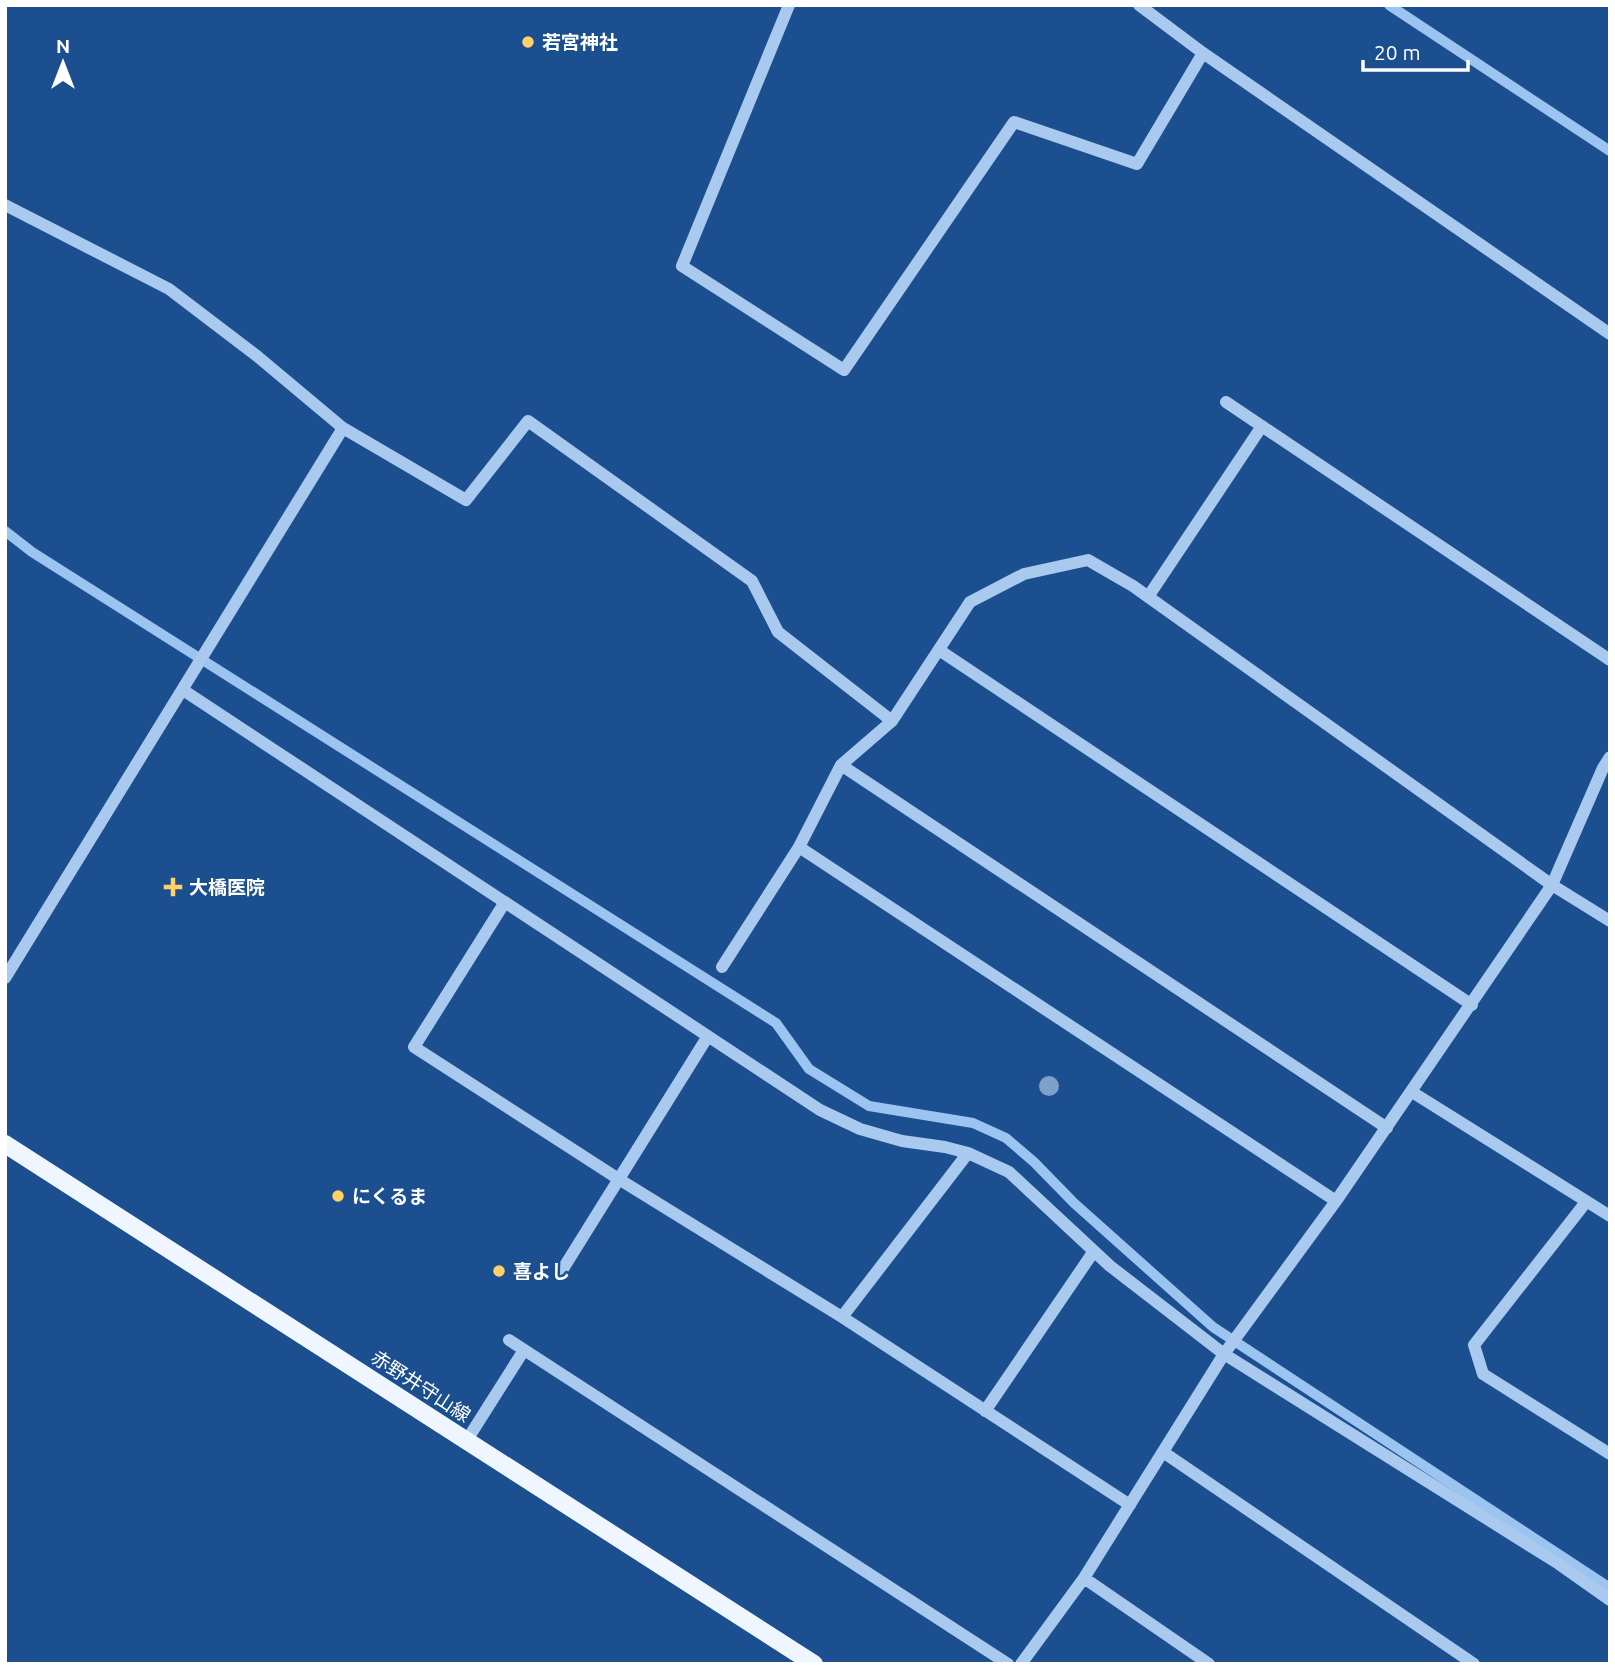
<svg xmlns="http://www.w3.org/2000/svg" width="1615" height="1669" font-family="Ubuntu,'Noto Sans JP',sans-serif">
<style>
.lines{fill:none;stroke-linecap:round;stroke-linejoin:round}
.stream{stroke:#9cc4f0;stroke-width:10}
.minor{stroke:#a9c9ee;stroke-width:12}
.major{stroke:#f0f6ff;stroke-width:18}
.tree{fill:#7ea0ca}
.poi-dot{fill:#ffd166;stroke:#1b4f8f;stroke-width:2.5}
.labels{text-anchor:middle;stroke-width:5;stroke-linejoin:round;paint-order:stroke}
.poi-label{font-size:19px;font-weight:bold;fill:#fff;stroke:#1b4f8f;text-anchor:start}
.street-label{font-size:19px;fill:#fff;stroke:#1b4f8f}
</style>
<rect width="100%" height="100%" fill="#1b4f8f"/>
<g class="lines">
<path class="stream" d="M1389,5L1610,151
M5,531L32,552L776,1023L809,1069L869,1106L973,1123L1006,1138L1034,1162L1074,1203L1213,1327L1610,1588"/>
<path class="minor" d="M789,5L682,266L844,370L1014,122L1137,164L1203,53
M1139,5L1203,53L1610,334
M5,205L169,289L257,356L343,428L466,500L528,421L752,581L778,632L892,721
M1226,402L1610,660
M1148,597L1262,426
M939,650L1472,1005
M183,690L820,1110L860,1129L902,1141L945,1147L968,1153L1009,1172L1110,1266L1224,1354L1559,1564L1610,1600
M841,765L1387,1128
M505,902L414,1047L617,1178L842,1317L1130,1505
M722,967L799,847
M5,978L343,428
M1412,1092L1610,1216
M1336,1201L799,847L841,765L892,721L970,602L1024,574L1088,560L1133,586L1552,885L1610,921
M1586,1202L1474,1345L1483,1374L1610,1454
M561,1272L708,1036
M842,1317L968,1153
M509,1340L1008,1664
M985,1411L1094,1251
M467,1440L524,1350
M1163,1452L1474,1664
M1084,1578L1209,1664
M1021,1664L1084,1578L1224,1354L1336,1201L1552,885L1603,768L1610,757"/>
<path class="major" d="M5,1144L814,1664"/>
</g>
<circle class="tree" cx="1049" cy="1086" r="10"/>
<g class="poi-dot">
<circle cx="528" cy="42" r="7"/>
<path d="M169.5 876.5h7v7h7v7h-7v7h-7v-7h-7v-7h7z"/>
<circle cx="338" cy="1196" r="7"/>
<circle cx="499" cy="1271" r="7"/>
</g>
<g class="labels">
<g class="poi-label">
<text x="542" y="49">若宮神社</text>
<text x="189" y="894">大橋医院</text>
<text x="352" y="1203">にくるま</text>
<text x="513" y="1278">喜よし</text>
</g>
<g class="street-label">
<text transform="translate(421 1386) rotate(33)" y="7">赤野井守山線</text>
</g>
</g>
<rect width="1615" height="1669" fill="none" stroke="#ffffff" stroke-width="14"/>
<g transform="translate(63 63)" stroke="#1b4f8f" stroke-width="5" paint-order="stroke">
<path d="M0-5L12 26L0 18L-12 26Z" fill="#ffffff"/>
<text y="-10" font-size="19" font-weight="bold" text-anchor="middle" fill="#ffffff">N</text>
</g>
<path d="M1363 60v10h105v-10" fill="none" stroke="#ffffff" stroke-width="3.5"/>
<text x="1374" y="60" font-size="21" fill="#ffffff" stroke="#1b4f8f" stroke-width="5" paint-order="stroke">20 m</text>
</svg>
